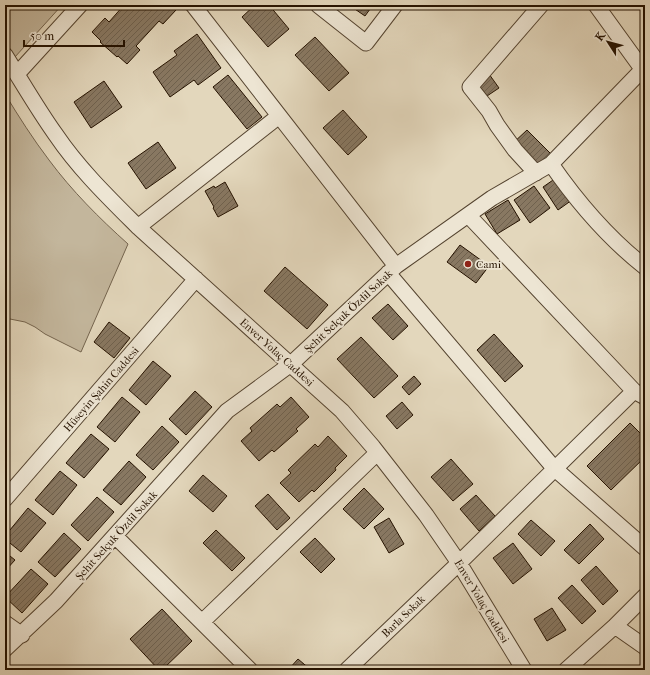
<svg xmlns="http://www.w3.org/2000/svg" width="650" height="675" font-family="'IM FELL French Canon',serif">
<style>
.grass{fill:#c3b69c;stroke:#74644e}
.building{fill:url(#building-hatch);stroke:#251200}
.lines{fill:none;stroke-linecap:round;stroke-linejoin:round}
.minor-casing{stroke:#54432f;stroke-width:17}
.minor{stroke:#ede5d3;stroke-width:15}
.poi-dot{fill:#8f2418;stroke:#ede5d3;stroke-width:1.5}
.labels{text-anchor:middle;stroke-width:3.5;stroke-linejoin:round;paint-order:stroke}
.poi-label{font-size:11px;fill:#251200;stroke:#ede5d3;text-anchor:start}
.street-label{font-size:11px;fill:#251200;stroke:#ede5d3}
</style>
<defs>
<pattern id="building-hatch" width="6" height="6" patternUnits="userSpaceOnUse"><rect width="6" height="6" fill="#887862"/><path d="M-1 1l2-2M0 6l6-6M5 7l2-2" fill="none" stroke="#6f614e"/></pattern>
</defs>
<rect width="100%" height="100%" fill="#e3d7bc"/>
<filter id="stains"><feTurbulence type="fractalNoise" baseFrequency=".005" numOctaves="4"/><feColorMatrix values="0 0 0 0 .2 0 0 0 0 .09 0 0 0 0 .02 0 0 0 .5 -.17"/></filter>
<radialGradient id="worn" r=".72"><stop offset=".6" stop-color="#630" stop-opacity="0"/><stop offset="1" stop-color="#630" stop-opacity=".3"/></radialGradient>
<path class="grass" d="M5,5H62L5,68Z
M5,94C19,117 33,139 49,160C72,191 99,218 128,244L81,352L45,334L35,327L25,322L5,318Z"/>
<path class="building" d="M124,5H170L176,10L163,24L159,21L136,46L140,50L127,64L118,56L117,57L100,42L101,41L92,32L105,18L109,22Z
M255,5H269L289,29L268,47L242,17Z
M349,5H373L365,16Z
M197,34L221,68L198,85L194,80L170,97L153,72L177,55L174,51Z
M315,37L349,73L329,91L295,55Z
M489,74L499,88L487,96L477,83Z
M228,75L262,117L247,129L213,87Z
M104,81L122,107L91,128L74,102Z
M343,110L367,137L348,155L323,128Z
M527,130L553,156L538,171L512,144Z
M158,142L176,168L146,189L128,163Z
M556,178L572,200L558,210L543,187Z
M225,182L238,206L218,217L213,208L214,207L205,191L214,186L215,188Z
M534,186L550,208L530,223L514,200Z
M508,200L520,220L497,234L485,214Z
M460,245L489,266L476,283L447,262Z
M285,267L328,305L307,329L264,291Z
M388,304L408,326L393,340L372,318Z
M109,322L130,338L114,358L94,342Z
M494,334L523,366L505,382L477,350Z
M361,337L398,376L374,398L337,359Z
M153,361L171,376L146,405L129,390Z
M414,376L421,384L409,395L402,387Z
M195,391L212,407L186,435L169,419Z
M122,397L140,412L115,442L97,427Z
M291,397L309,417L296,429L298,431L274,452L272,450L259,461L241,441L252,431L250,428L277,404L280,407Z
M402,402L413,415L397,429L386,416Z
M630,423L645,438V457L611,490L587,466Z
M162,426L179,442L153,470L136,455Z
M91,434L109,449L84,478L66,463Z
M328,436L347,456L335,468L336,470L314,492L312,490L299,502L280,483L291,473L288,470L315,444L318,447Z
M451,459L473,484L453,501L431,477Z
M129,461L146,477L121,505L103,490Z
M60,471L77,485L53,515L35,500Z
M203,475L227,496L213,512L189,491Z
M364,488L384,509L364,529L343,509Z
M268,494L290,518L277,530L255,506Z
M476,495L495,516L479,531L460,509Z
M97,497L114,512L88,541L71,525Z
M28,508L46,523L21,552L5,539V536Z
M389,518L404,544L389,553L374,527Z
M531,520L555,541L541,556L518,534Z
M590,524L604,539L579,564L564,550Z
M216,530L245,558L232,571L203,543Z
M64,533L81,549L55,577L38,562Z
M315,538L335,559L321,573L300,552Z
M513,543L532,569L513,584L493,558Z
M5,552L15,560L5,571Z
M596,566L618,591L603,605L581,580Z
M31,569L48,584L22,613L5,597Z
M572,585L596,611L582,624L558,598Z
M552,608L566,630L547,641L534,619Z
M162,609L192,641L162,670H159L130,639Z
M298,659L311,670H288Z"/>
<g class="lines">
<defs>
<path id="minor" d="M193,5L396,266
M318,5L366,43L395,5
M596,5L643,70
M5,55C22,82 38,110 56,135C79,169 109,198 138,227L342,411L373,447L426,515L459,563L524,670
M17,74L80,5
M551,164C578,203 608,238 645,267
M536,173L515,150L497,125L489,111L470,87L541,5
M468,215L634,391
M138,227L279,116
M388,273L554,468L645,548
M5,499L196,279
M115,536L250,670
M202,622L377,453
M5,623L22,635
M615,626L645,647
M5,649L56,601L227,411L291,364L396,266L492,198L551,164L645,67
M347,670L459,563L634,391L645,397
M566,670L615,626L645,596"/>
</defs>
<use href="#minor" class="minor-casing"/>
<use href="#minor" class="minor"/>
</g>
<circle class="poi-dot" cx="468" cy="264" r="4"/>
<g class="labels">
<g class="poi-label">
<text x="476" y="268">Cami</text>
</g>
<g class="street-label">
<text transform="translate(348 311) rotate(-43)" y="4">Şehit Selçuk Özdil Sokak</text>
<text transform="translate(277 352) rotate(42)" y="4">Enver Yolaç Caddesi</text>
<text transform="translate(101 389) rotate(-49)" y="4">Hüseyin Şahin Caddesi</text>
<text transform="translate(116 535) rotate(-48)" y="4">Şehit Selçuk Özdil Sokak</text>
<text transform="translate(482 601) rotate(59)" y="4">Enver Yolaç Caddesi</text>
<text transform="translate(403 616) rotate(-44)" y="4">Barla Sokak</text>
</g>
</g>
<rect width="650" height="675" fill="none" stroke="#e3d7bc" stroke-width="20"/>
<rect x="6" y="6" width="638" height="663" fill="none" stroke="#251200" stroke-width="2"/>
<rect x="10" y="10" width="630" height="655" fill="none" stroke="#251200"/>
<g transform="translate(608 42) rotate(306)" stroke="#ede5d3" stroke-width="3" paint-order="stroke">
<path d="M0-3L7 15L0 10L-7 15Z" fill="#251200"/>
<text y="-6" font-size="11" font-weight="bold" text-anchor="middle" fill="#251200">K</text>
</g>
<path d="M24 40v6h100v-6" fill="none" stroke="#251200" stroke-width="2"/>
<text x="30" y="40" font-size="12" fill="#251200" stroke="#ede5d3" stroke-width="3" paint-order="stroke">50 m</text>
<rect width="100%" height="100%" filter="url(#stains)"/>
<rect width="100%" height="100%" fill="url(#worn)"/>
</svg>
